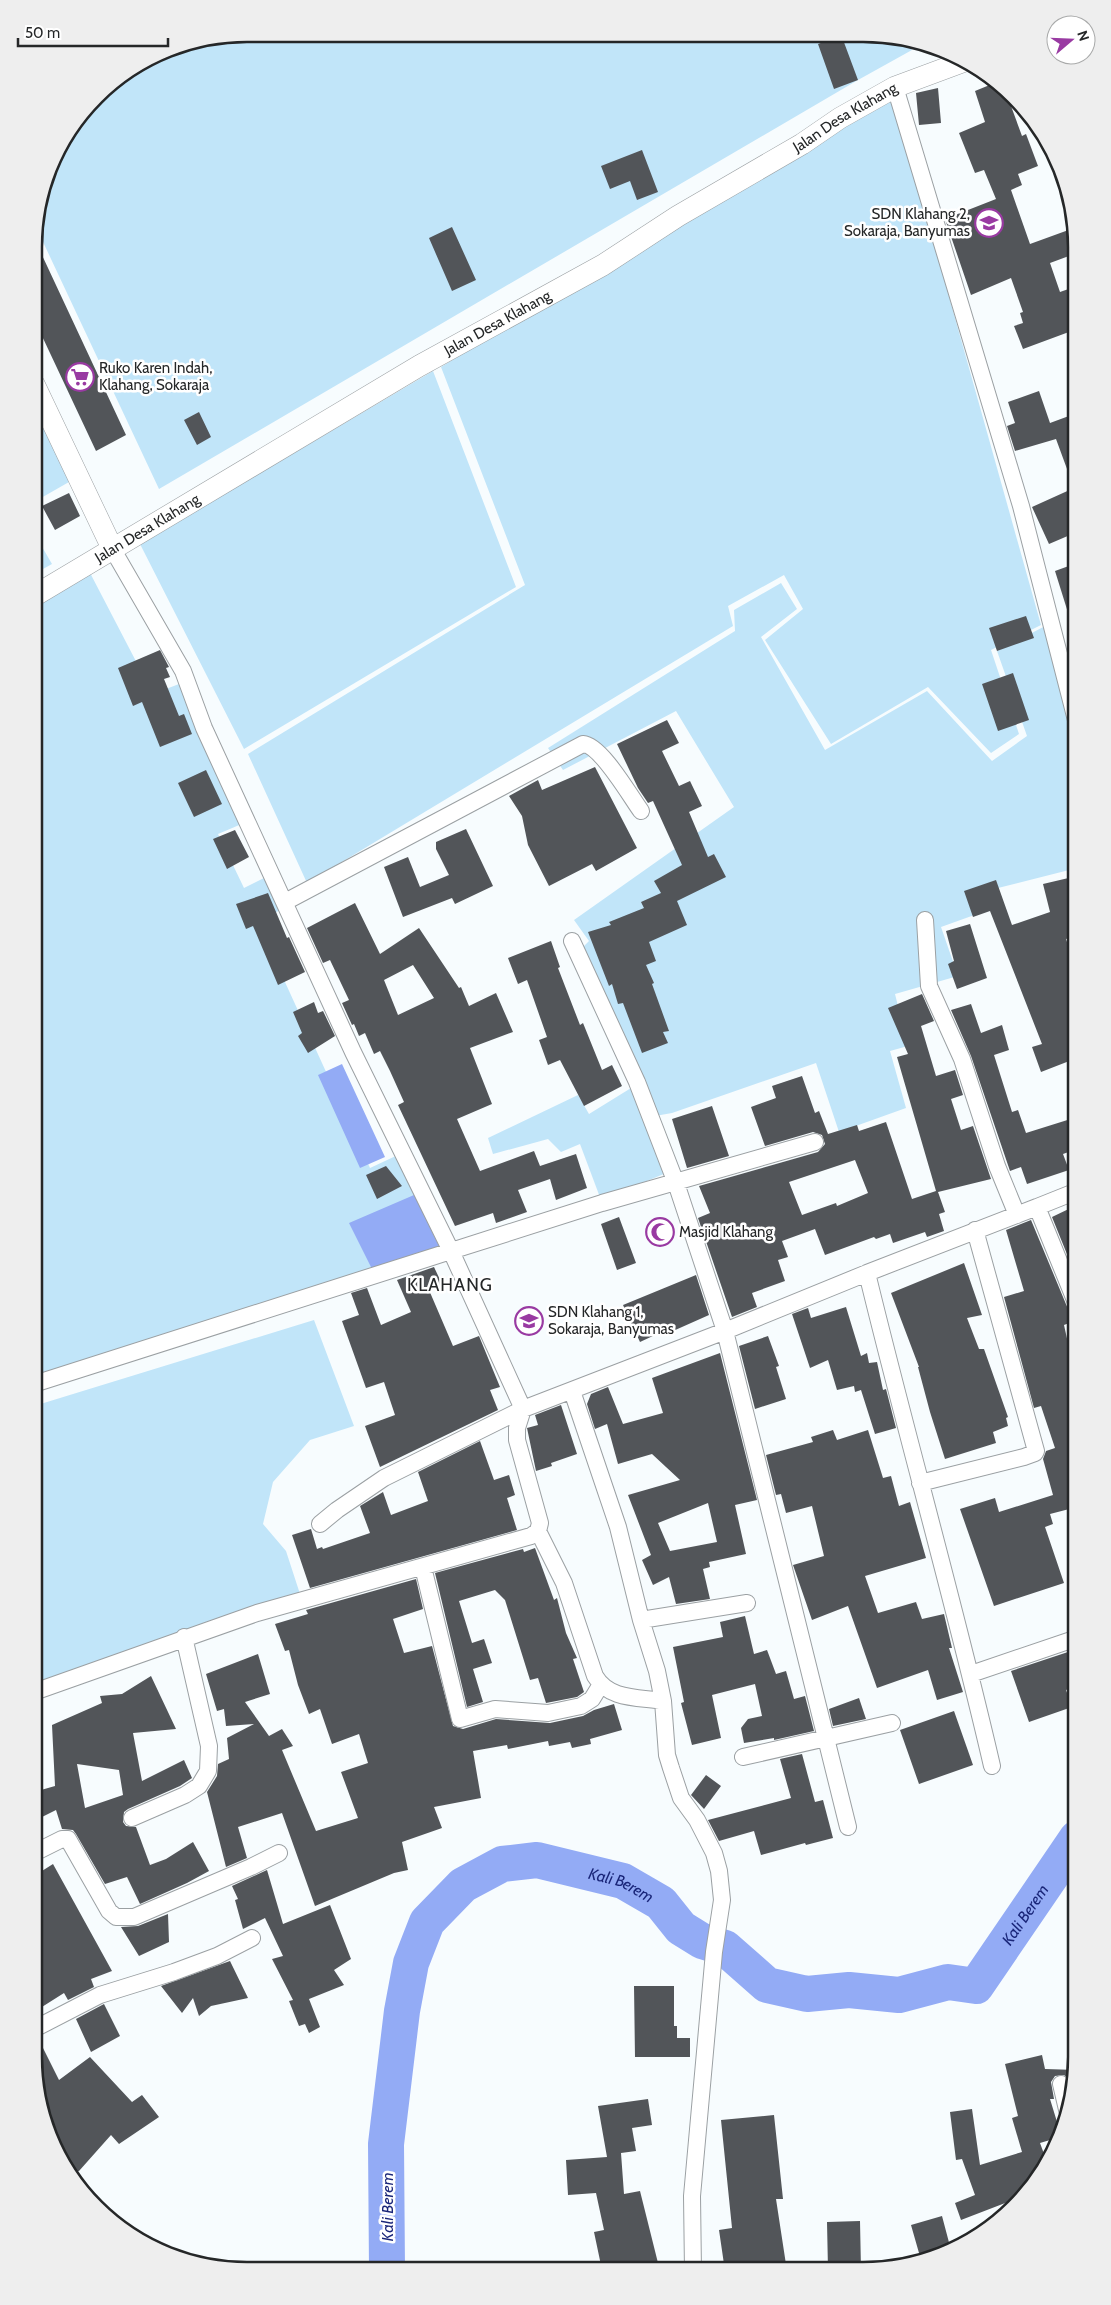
<svg xmlns="http://www.w3.org/2000/svg" width="1111" height="2305" font-family="Cabin,sans-serif">
<style>
.green{fill:#c1e5f9}
.water{fill:#93abf5}
.lines{fill:none;stroke-linecap:round;stroke-linejoin:round}
.river{stroke:#93abf5;stroke-width:36}
.building{fill:#525559;fill-rule:evenodd}
.minor-casing{stroke:#9ba0a3;stroke-width:18}
.tertiary-casing{stroke:#9ba0a3;stroke-width:22}
.minor{stroke:#fff;stroke-width:16}
.tertiary{stroke:#fff;stroke-width:21}
.labels{text-anchor:middle;stroke-width:5;stroke-linejoin:round;paint-order:stroke}
.street-label{font-size:15px;fill:#252728;stroke:#fff}
.poi-label{font-size:15px;fill:#252728;stroke:#fff;text-anchor:start}
.water-label{font-size:16px;font-style:italic;fill:#1a2679;stroke:#fff}
.quarter-label{font-size:18px;letter-spacing:1px;fill:#252728;stroke:#fff}
.rim{fill:none;stroke:#252728;stroke-width:2.5}
</style>
<rect width="100%" height="100%" fill="#f7fcfe"/>
<path class="green" d="M248,34L905,38L912,50L858,80L159,489L36,227L56,153L106,87L166,50Z
M892,93L1041,625L991,650L1019,734L991,753L928,687L831,744L765,640L803,609L784,575L728,606L733,626L307,883L248,754L525,585L441,367Z
M433,371L516,587L244,749L140,544Z
M34,407L69,482L34,502Z
M34,533L52,564L34,574Z
M88,569L153,694L179,684L244,823L218,834L244,888L276,872L290,904L258,923L370,1168L400,1154L446,1251L34,1378V601Z
M781,583L797,609L761,637L825,750L927,691L992,761L1027,736L997,651L1049,624L1077,735V868L974,894L980,913L941,927L958,976L895,994L908,1046L890,1051L906,1108L839,1132L816,1063L672,1113L655,1116L671,1171L601,1200L580,1144L561,1152L548,1139L493,1154L488,1138L578,1095L589,1114L644,1080L578,952L589,941L574,920L734,807L676,711L563,770L548,748L735,631L734,610Z
M314,1320L354,1426L310,1440L273,1482L263,1524L286,1551L300,1594L34,1696V1406Z"/>
<path class="water" d="M342,1064L385,1157L360,1168L318,1075Z
M414,1195L440,1248L374,1273L349,1223Z"/>
<g class="lines">
<path class="river" id="s1" d="M387,2270L386,2144L402,2011L411,1963L427,1922L463,1885L502,1864L537,1860L623,1881L661,1903L681,1928L702,1941L725,1948L767,1985L807,1994L849,1990L899,1995L948,1982L976,1986L1077,1838"/>
</g>
<path class="building" d="M837,37H842L858,80L834,89L818,44Z
M997,82L1004,87L1022,136L1026,134L1038,166L1018,174L1022,185L1011,190L1030,244L1074,228L1077,248V253L1050,263L1060,292L1077,286V329L1023,349L1014,326L1023,323L1020,313L1023,312L1011,278L971,295L945,219L996,199L984,170L975,173L959,133L985,122L975,91Z
M938,88L941,123L919,125L916,93Z
M642,150L658,192L637,200L630,181L610,189L601,166Z
M452,227L476,280L452,291L429,238Z
M34,238L126,435L96,451L34,319Z
M1039,391L1050,423L1077,413V532L1049,544L1032,507L1074,488L1056,439L1015,451L1007,426L1015,423L1008,402Z
M199,412L211,437L197,445L184,420Z
M69,493L80,516L55,530L42,506Z
M1077,563V634L1075,635L1055,571Z
M1026,616L1034,638L997,651L989,628Z
M160,650L169,667L166,668L170,677L164,679L179,716L184,714L192,734L160,747L142,702L133,706L118,668Z
M1013,673L1029,720L998,731L982,684Z
M667,720L679,743L662,751L679,786L690,781L702,806L689,812L708,857L714,854L726,877L677,901L687,925L649,942L656,961L646,965L654,983L652,984L669,1031L663,1032L668,1043L642,1053L623,1003L618,1004L612,984L609,986L588,932L611,925L609,922L644,908L641,902L661,893L654,881L682,865L653,801L648,803L638,788L617,744Z
M595,767L637,848L596,871L592,864L549,886L528,845L522,816L509,796L538,780L542,790Z
M206,770L222,804L194,817L178,783Z
M466,829L493,886L455,904L452,898L403,917L384,867L408,857L420,887L449,875L436,849V842Z
M235,830L249,857L227,869L213,839Z
M1077,876V936L1066,939L1077,972V1058L1041,1072L1032,1047L1042,1044L990,911L973,917L964,891L996,880L1012,925L1050,912L1043,884Z
M268,893L287,938L289,937L305,972L278,985L253,926L246,929L236,904Z
M355,903L380,954L419,928L459,988L461,987L469,1006L496,993L513,1032L470,1048L492,1104L457,1119L480,1171L534,1151L540,1166L576,1154L587,1188L556,1200L550,1179L518,1190L527,1212L496,1223L493,1213L455,1226L398,1105L404,1102L390,1071L380,1051L374,1054L365,1033L359,1036L354,1024L352,1025L342,1003L349,1000L330,960L323,963L307,928ZM413,965L434,998L398,1015L384,980Z
M970,924L987,978L957,989L948,964L954,961L946,931Z
M551,941L560,967L558,968L580,1025L583,1023L602,1070L612,1065L622,1086L584,1106L560,1060L548,1065L539,1040L547,1037L527,980L518,984L508,958Z
M922,994L934,1021L921,1026L936,1076L955,1070L963,1095L951,1099L961,1130L973,1126L991,1179L938,1192L945,1212L939,1214L944,1231L927,1237L925,1232L893,1243L890,1234L876,1239L874,1237L825,1255L815,1229L782,1241L788,1257L778,1260L785,1281L752,1293L757,1307L732,1317L698,1218L710,1213L699,1186L818,1152L825,1144L822,1135L813,1132L765,1146L751,1107L776,1098L772,1086L802,1076L815,1113L819,1111L828,1134L857,1125L859,1131L886,1122L912,1199L936,1191L897,1057L908,1054L888,1008ZM855,1160L868,1193L837,1206L836,1203L802,1215L789,1182Z
M314,1002L318,1013L323,1011L335,1036L308,1053L298,1036L302,1033L293,1012Z
M971,1004L981,1033L1002,1025L1009,1050L994,1055L1012,1112L1018,1110L1026,1133L1077,1117V1149L1063,1154L1069,1170L1027,1184L1021,1167L1010,1171L971,1056L951,1010Z
M712,1106L729,1156L687,1168L672,1119Z
M386,1166L402,1186L377,1199L366,1175Z
M1077,1205V1279L1052,1217Z
M619,1217L636,1263L617,1270L601,1224Z
M1031,1220L1068,1309L1071,1313L1077,1315V1320L1064,1325L1077,1384V1507L1050,1514L1053,1524L1045,1527L1064,1583L994,1606L960,1509L995,1498L999,1512L1053,1495L1043,1459L1046,1451L1055,1448L1041,1406L1034,1408L1004,1297L1024,1291L1006,1230Z
M964,1263L982,1315L967,1318L979,1349H984L1008,1417L1006,1418L1008,1426L993,1432L996,1443L945,1459L930,1412L918,1367H919L891,1293Z
M434,1267L442,1284L429,1290L453,1346L479,1336L500,1387L490,1390L498,1410L380,1467L365,1426L395,1415L384,1382L366,1388L342,1321L359,1315L351,1293L367,1288L381,1325L411,1312L397,1280Z
M696,1275L709,1315L673,1331L672,1327L640,1342L623,1305Z
M846,1307L861,1356L867,1353L869,1363L877,1362L883,1390L886,1389L896,1428L875,1434L861,1390L855,1392L854,1386L837,1390L828,1360L810,1368L792,1314L808,1308L811,1318Z
M768,1336L779,1366L776,1367L786,1399L755,1409L739,1346Z
M720,1353L757,1500L735,1505L746,1554L709,1562L710,1567L703,1569L710,1599L676,1604L669,1577L653,1585L642,1560L651,1555L628,1495L680,1480L652,1454L618,1464L607,1424L595,1429L587,1404L591,1394L608,1387L623,1424L663,1413L652,1378ZM708,1503L717,1542L670,1551L658,1523Z
M561,1405L577,1454L551,1463L552,1466L536,1471L527,1428L538,1425L535,1415Z
M833,1430L837,1440L868,1430L883,1478L891,1476L899,1506L910,1502L926,1558L865,1576L878,1613L916,1602L922,1619L944,1614L952,1648H949L963,1692L937,1700L928,1670L877,1688L848,1606L812,1620L793,1565L824,1556L812,1506L786,1513L781,1494L776,1495L766,1455L813,1442L811,1437Z
M480,1441L494,1480L509,1475L515,1495L507,1498L517,1530L310,1588L292,1535L311,1529L317,1549L322,1547L323,1549L370,1533L360,1506L383,1492L391,1515L428,1501L418,1472Z
M535,1548L554,1600L557,1598L566,1633L577,1658L573,1659L584,1692L577,1697L546,1703L538,1678L530,1680L505,1600L495,1590L459,1601L472,1643L484,1639L492,1663L473,1669L483,1702L467,1707L435,1573L523,1549L524,1552Z
M416,1579L423,1609L393,1619L404,1653L432,1646L453,1726L463,1729L496,1719L550,1723L583,1716L594,1710L614,1704L622,1730L590,1739L591,1744L572,1748L570,1742L549,1746L548,1741L508,1749L507,1745L473,1751L481,1798L434,1807L442,1828L402,1842L408,1870L394,1873L315,1906L282,1813L238,1827L247,1858L226,1867L207,1792L217,1776L218,1764L229,1759L227,1738L254,1724L226,1726L224,1709L217,1711L206,1674L258,1654L270,1694L245,1702L269,1736L282,1729L293,1746L282,1750L316,1831L358,1818L341,1772L368,1763L359,1734L332,1744L320,1709L309,1714L298,1685L289,1650L285,1651L275,1624L308,1614L306,1610Z
M745,1616L754,1654L767,1650L776,1674L786,1671L794,1699L805,1696L814,1731L774,1740V1738L744,1743L741,1728L748,1719L762,1716L755,1684L712,1695L721,1738L692,1745L681,1703L684,1702L673,1647L723,1637L720,1622Z
M1077,1649V1686L1066,1690L1072,1707L1029,1722L1011,1671Z
M151,1676L176,1729L133,1733L142,1781L184,1760L192,1778L180,1786L128,1809L124,1812L123,1822L126,1826L136,1827L150,1865L166,1859L193,1842L209,1871L187,1883L140,1904L127,1877L105,1884L76,1834L73,1830L62,1829L56,1810L34,1821V1792L55,1786L52,1725L102,1703L100,1696L122,1694ZM77,1764L119,1770L123,1795L85,1808Z
M859,1698L866,1719L833,1726L829,1709Z
M954,1711L973,1765L919,1784L900,1730Z
M802,1754L815,1802L823,1800L833,1838L806,1845L805,1843L761,1855L754,1831L719,1841L708,1820L791,1798L780,1759Z
M706,1775L721,1786L704,1809L691,1795Z
M53,1864L112,1971L91,1979L94,1987L68,2000L64,1993L34,2012V1876Z
M267,1870L283,1924L330,1905L351,1959L334,1970L344,1985L309,1999L320,2027L309,2033L305,2024L299,2026L289,2001L293,2000L272,1959L283,1956L265,1918L243,1929L235,1900L238,1899L232,1886Z
M168,1914L169,1942L139,1956L121,1927L138,1926Z
M230,1961L248,1998L211,2006L199,2016L193,1998L182,2013L161,1986Z
M634,1986H674V2026H677V2038H690V2057H635Z
M104,2004L120,2036L91,2052L76,2019Z
M38,2038L59,2080L90,2057L132,2102L142,2095L159,2117L119,2144L111,2135L79,2171L68,2173L45,2126L34,2057V2039Z
M1042,2055L1045,2069L1077,2070L1073,2091L1071,2081L1064,2075L1055,2076L1051,2082L1054,2099H1050L1061,2135L1060,2137L1040,2143L1047,2162L1033,2187L1014,2205L1013,2200L961,2220L955,2203L975,2195L962,2159L956,2160L950,2112L972,2109L980,2165L1022,2152L1012,2118L1018,2116L1005,2064Z
M648,2099L652,2125L632,2128L636,2151L621,2153L624,2194L640,2191L660,2271L602,2270L594,2232L604,2230L596,2193L568,2195L566,2160L607,2157L598,2106Z
M774,2115L783,2199H776L787,2271H725L719,2230L732,2228L721,2120Z
M942,2216L951,2250L921,2260L911,2225Z
M860,2221L861,2270H828L827,2222Z"/>
<g class="lines">
<defs>
<path id="minor" d="M895,87L1021,506L1077,724
M285,902L583,744C601,745 630,796 641,811
M925,920L929,986L962,1059L997,1166L1017,1215
M572,941L637,1082L676,1183L725,1331L848,1827
M1077,1305L1037,1207L1077,1191
M34,1384L451,1251L353,1052L204,728L183,671L113,550
M572,1391L618,1527L641,1620L657,1671L663,1701L667,1755L671,1768L681,1798L697,1820L714,1853L719,1871L722,1900L714,1952L692,2196L693,2271
M920,1483L1024,1457L1035,1453L1036,1451L975,1230
M320,1524L337,1510L384,1478L523,1409L725,1331L867,1273
M538,1531L564,1583L595,1676C609,1700 638,1697 663,1701
M423,1567L460,1719L495,1709L548,1713L581,1706L592,1699L600,1686
M641,1620L747,1603
M971,1674L1077,1638
M34,1692L257,1613L531,1536L538,1531L540,1523L517,1440V1428L523,1409L451,1251L602,1203L815,1142
M743,1757L892,1723
M992,1766C954,1601 907,1438 867,1273L1037,1207
M132,1818L185,1795L199,1786L208,1771L209,1746L184,1637
M34,1853L62,1839H68L109,1911L116,1917H134L251,1867L279,1853
M34,2029L100,1995L174,1972L217,1956L252,1938
M1061,2084L1068,2114"/>
<g id="tertiary">
<path d="M34,384L113,550"/>
<path id="s2" d="M34,596L419,366L603,265L678,216L802,144L840,118L895,87L965,61"/>
</g>
</defs>
<use href="#minor" class="minor-casing"/>
<use href="#tertiary" class="tertiary-casing"/>
<use href="#minor" class="minor"/>
<use href="#tertiary" class="tertiary"/>
</g>
<defs>
<symbol id="school-ring" viewBox="-11 -11 22 22"><circle r="9.5" fill="#fff" stroke="#993aa2" stroke-width="1.5"/><path d="M0-5L7-2L0 1L-7-2ZM-4 1L0 2.5L4 1V4Q0 6-4 4Z" fill="#993aa2"/></symbol>
<symbol id="supermarket-ring" viewBox="-11 -11 22 22"><circle r="9.5" fill="#fff" stroke="#993aa2" stroke-width="1.5"/><path d="M-6-5.5h2.5l.6 2H6L4.5 2H-2.5L-4.4-4H-6ZM-1.5 3.2a1.3 1.3 0 1 0 .1 0ZM3 3.2a1.3 1.3 0 1 0 .1 0Z" fill="#993aa2"/></symbol>
<symbol id="mosque-ring" viewBox="-11 -11 22 22"><circle r="9.5" fill="#fff" stroke="#993aa2" stroke-width="1.5"/><path d="M3.5-4.9A6 6 0 1 0 3.5 4.9A5 5 0 1 1 3.5-4.9Z" fill="#993aa2"/></symbol>
</defs>
<g fill-rule="evenodd">
<use href="#school-ring" x="973" y="207" width="32" height="32"/>
<use href="#supermarket-ring" x="64" y="361" width="32" height="32"/>
<use href="#mosque-ring" x="644" y="1216" width="32" height="32"/>
<use href="#school-ring" x="513" y="1305" width="32" height="32"/>
</g>
<g class="labels">
<g class="street-label">
<text dy="5" stroke="none"><textPath href="#s2" startOffset="942">Jalan Desa Klahang</textPath></text>
<text dy="5" stroke="none"><textPath href="#s2" startOffset="538">Jalan Desa Klahang</textPath></text>
<text dy="5" stroke="none"><textPath href="#s2" startOffset="132">Jalan Desa Klahang</textPath></text>
</g>
<g class="poi-label">
<text x="970" y="219" text-anchor="end">SDN Klahang 2,<tspan x="970" dy="17">Sokaraja, Banyumas</tspan></text>
<text x="99" y="373">Ruko Karen Indah,<tspan x="99" dy="17">Klahang, Sokaraja</tspan></text>
<text x="679" y="1237">Masjid Klahang</text>
<text x="548" y="1317">SDN Klahang 1,<tspan x="548" dy="17">Sokaraja, Banyumas</tspan></text>
</g>
<g class="water-label">
<text dy="6" stroke="none"><textPath href="#s1" startOffset="572">Kali Berem</textPath></text>
<text dy="6" stroke="none"><textPath href="#s1" startOffset="1052">Kali Berem</textPath></text>
<text transform="translate(387 2207) rotate(-90)" y="6">Kali Berem</text>
</g>
<g class="quarter-label">
<text x="450" y="1291">KLAHANG</text>
</g>
</g>
<path d="M0 0H1111V2305H0ZM247 42H863A205 205 0 0 1 1068 247V2057A205 205 0 0 1 863 2262H247A205 205 0 0 1 42 2057V247A205 205 0 0 1 247 42Z" fill="#eee" fill-rule="evenodd"/>
<path class="rim" d="M247 42H863A205 205 0 0 1 1068 247V2057A205 205 0 0 1 863 2262H247A205 205 0 0 1 42 2057V247A205 205 0 0 1 247 42Z"/>
<g transform="translate(1071 40) rotate(71)"><circle r="24" fill="#ffffff" stroke="#a8a9a9"/>
<path d="M0-4L9 19L0 12L-9 19Z" fill="#993aa2"/>
<text y="-8" font-size="14" font-weight="bold" text-anchor="middle" fill="#252728">N</text>
</g>
<path d="M18 38v8h150v-8" fill="none" stroke="#252728" stroke-width="2.5"/>
<text x="25" y="38" font-size="15" fill="#252728" stroke="#ffffff" stroke-width="4" paint-order="stroke">50 m</text>
</svg>
